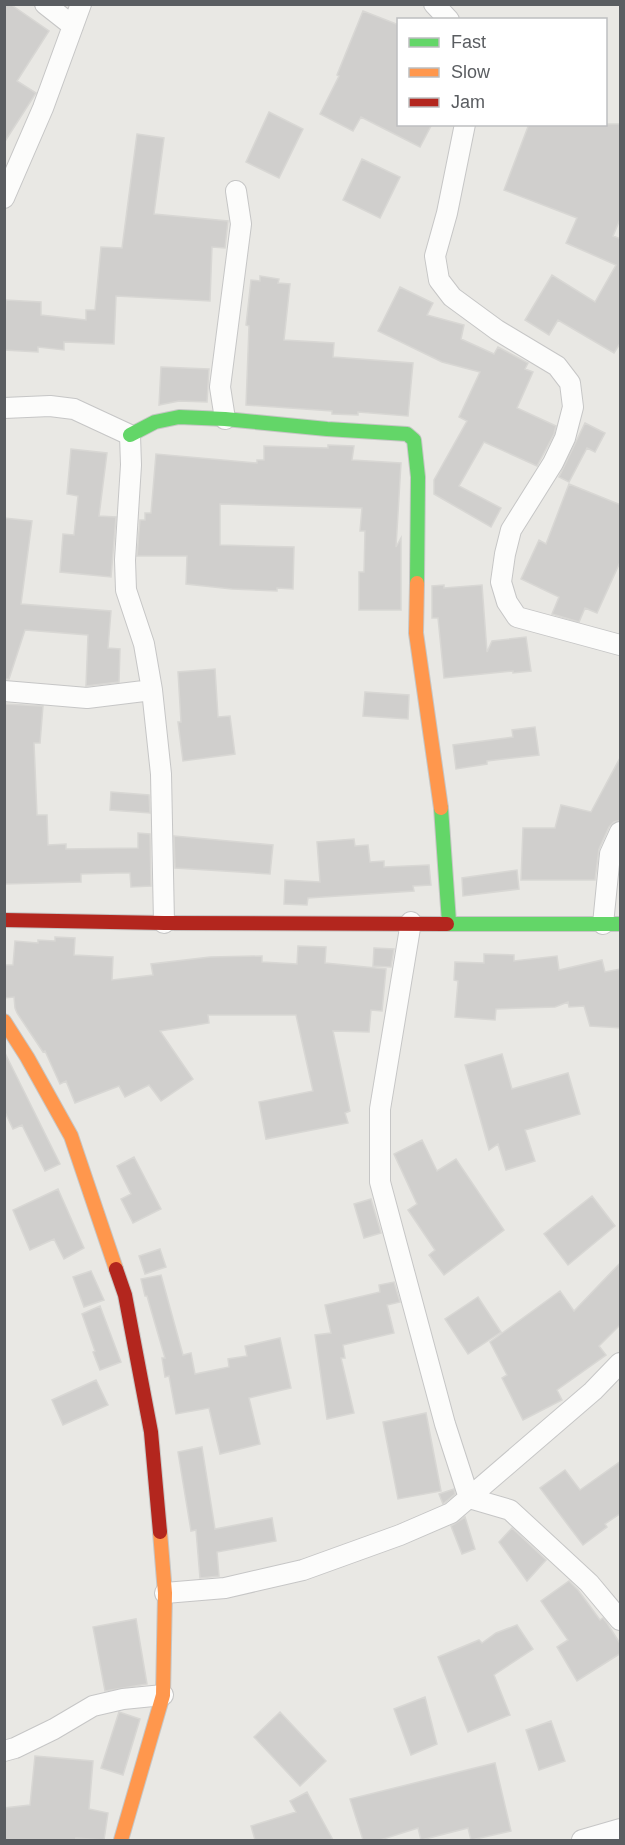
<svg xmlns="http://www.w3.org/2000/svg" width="625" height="1845" font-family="Arial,sans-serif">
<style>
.building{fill:#d0cfcd;stroke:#d8d7d4;stroke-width:1.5}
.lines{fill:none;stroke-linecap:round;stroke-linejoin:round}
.street-casing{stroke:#c6c6c6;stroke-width:22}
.fast-casing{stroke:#c6c6c5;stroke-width:16}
.slow-casing{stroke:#c6c6c5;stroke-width:16}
.jam-casing{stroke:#c6c6c5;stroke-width:16}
.street{stroke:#fcfcfb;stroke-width:20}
.fast{stroke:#63d668;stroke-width:14}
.slow{stroke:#ff974d;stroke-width:14}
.jam{stroke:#b3261e;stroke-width:14}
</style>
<rect width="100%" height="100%" fill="#e9e8e4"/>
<path class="building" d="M4,4H10L49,31L17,81L36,93L4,143Z
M363,11L399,25V124H432L420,147L361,117L353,131L320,114L339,76L337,75Z
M269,112L303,129L279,178L246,162Z
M529,124H621V217L613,236L621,239V342L614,353L558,320L549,335L525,320L552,275L595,302L616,265L566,243L577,218L504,190Z
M137,134L164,138L154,214L228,221L225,248L212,247L210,301L116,296L114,344L64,342V350L38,347V352L4,350L6,300L41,302V315L86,320V310H95L101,247L122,248Z
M362,159L400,177L380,218L343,200Z
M260,276L279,279L278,283L290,284L284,340L334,343L333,357L413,363L408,416L358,412V415L332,414V411L246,405L249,326L246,325L251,280L260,281Z
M400,287L433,303L427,315L464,325L461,339L494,354L498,347L528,363L525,369L533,372L517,408L556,426L554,434L537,466L484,442L459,486L501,508L491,527L434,494V480L467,421L459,417L480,372L442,362L378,331Z
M161,367L209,369L207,402L179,401L159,405Z
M585,423L605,433L595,452L587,448L569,482L559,477Z
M328,445L354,446L352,460L401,463L396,547L401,538V610H359V572H364L365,531H360L362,508L220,504V545L294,547L293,589L277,588V591L232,589L186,584L187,556H137L140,520H145V513H151L156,454L257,463V460H264V446L328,448Z
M71,449L107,453L99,516L116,517L111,577L60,572L63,534L74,535L78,496L67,494Z
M569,484L621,505V560L597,613L585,608L579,622L552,614L559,597L521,579L539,540L546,544Z
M4,518L32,521L21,604L111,611L108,648L120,649L119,682L86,686L88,635L25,630L9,679H4Z
M444,585V588L482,585L487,652L492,641L526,637L531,671L513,673V671L444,678L438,618H432V586Z
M215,669L218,717L230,716L235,754L183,761L178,722H181L178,672Z
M365,692L409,695L408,719L363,716Z
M4,704L43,706L40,743H34L37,815H47L48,845L66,844V849L138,848V833L150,834L151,886L131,887L130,873H116L81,874V882L4,884Z
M535,727L539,755L487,761V764L456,769L453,745L513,737L512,730Z
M621,756V820L614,822L609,827L599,849L595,880H521L523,828H555L561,805L591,812Z
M111,792L149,795L150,813L110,810Z
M174,836L273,845L270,874L175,868Z
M354,839L355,846L368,845L370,862L384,861V867L429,865L431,885L413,886L414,891L308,898L307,905L284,904L285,880L320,882L317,842Z
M517,870L519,889L463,896L462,878Z
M55,937L75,938L74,955L113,957L112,980L153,975L151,964L210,957L262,956V962L297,964L298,946L326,947L325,963L386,969L382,1011L371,1010L369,1032L333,1031L350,1111L345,1113L348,1123L266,1139L259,1102L313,1091L296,1015H208L209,1023L160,1031L193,1079L161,1101L149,1085L125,1097L119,1086L75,1103L66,1081L60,1084L45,1051L43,1052L17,1013L15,1008L14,997L4,998V965H13L15,941L38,943V940L55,941Z
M374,948L394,949L391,967L373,966Z
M484,954L514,955V961L557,956L559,970L602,960L605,972L621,969V1028L590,1026L584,1006L569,1007L568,1002L555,1007L496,1009L495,1020L455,1017L458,981L454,980L455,962L484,963Z
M4,1051L60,1164L45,1171L22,1125L13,1129L4,1110Z
M502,1054L512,1089L568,1073L580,1114L525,1130L535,1161L506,1170L498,1144L489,1150L465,1065Z
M422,1140L437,1171L456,1159L504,1230L444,1275L429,1255L435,1250L408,1210L417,1204L394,1154Z
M134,1157L161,1209L133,1223L121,1199L131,1194L117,1166Z
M58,1189L84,1248L64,1259L54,1239L30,1250L13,1210Z
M592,1196L615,1226L568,1265L544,1234Z
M371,1199L381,1233L364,1238L354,1204Z
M160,1249L166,1267L145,1274L139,1256Z
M621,1262V1324L599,1346L606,1355L557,1390L562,1400L523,1420L502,1378L507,1375L490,1342L560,1291L574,1311Z
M91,1271L104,1300L84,1307L73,1277Z
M161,1275L183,1355L191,1353L195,1374L229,1367L228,1359L247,1356L245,1346L280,1338L291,1388L249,1398L260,1444L220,1454L209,1408L176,1414L169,1376L165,1377L162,1358H165L147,1296H145L141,1279Z
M394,1282L400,1302L387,1305L394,1333L343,1345L345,1358H341L354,1413L327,1419L315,1335L331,1333L325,1305L380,1292L379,1285Z
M478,1297L501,1332L468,1354L445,1319Z
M100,1306L121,1362L100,1370L93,1352L95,1351L82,1314Z
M96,1380L108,1405L63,1425L52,1400Z
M426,1413L441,1491L398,1499L383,1422Z
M202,1447L215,1529L272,1518L276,1541L217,1552L219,1576L200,1578L196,1530L191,1531L178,1452Z
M621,1461V1513L605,1524L607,1527L583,1545L540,1488L565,1470L580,1490Z
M454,1489L455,1494L443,1504L439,1494Z
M465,1517L475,1549L462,1554L451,1526Z
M512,1528L546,1560L527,1581L499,1542Z
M569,1581L578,1590L600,1620L603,1618L607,1623L621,1645V1653L577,1681L557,1647L568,1640L541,1601Z
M136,1619L147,1684L105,1691L93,1627Z
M517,1625L533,1649L494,1675L510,1715L468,1732L438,1657L479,1640L482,1643L496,1633Z
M425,1697L437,1744L411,1755L394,1709Z
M119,1712L140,1719L123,1775L101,1768Z
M280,1712L326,1761L300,1786L254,1737Z
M551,1721L565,1761L539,1770L526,1730Z
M35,1756L93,1761L89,1809L108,1813L104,1840L76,1838L75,1840H4V1808L30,1805Z
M495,1763L511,1831L471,1840L468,1828L421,1840L418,1828L380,1840H363L350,1799Z
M307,1792L333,1840H255L251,1826L296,1812L290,1801Z"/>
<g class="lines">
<defs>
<path id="street" d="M45,4L73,26
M434,4L449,20
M465,124L447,213L435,256L439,280L452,297L497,330L557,366L570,383L573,407L565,438L553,463L511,530L505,554L501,582L507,602L517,617L620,645
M4,198L43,108L81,4
M4,408L50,406L74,409L130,435L131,465L125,560L126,590L144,644L152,690L161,774L164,923
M225,419L220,387L241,224L236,191
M4,691L87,698L152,690
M411,922L380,1109V1182L445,1424L469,1498
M603,924L610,854L620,832
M469,1498L510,1510L589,1583L620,1620
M165,1593L225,1588L303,1570L400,1535L451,1513L593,1391L620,1363
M4,1751L15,1748L54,1729L93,1706L123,1699L163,1695
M582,1840L620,1829"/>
<path id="fast" d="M130,435L155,422L179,417L225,419L327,429L407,434L414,440L418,477L417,583
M441,808L449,922
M447,924H620"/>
<path id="slow" d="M417,583L416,633L441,808
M4,1021L27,1057L71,1136L116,1269
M121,1840L163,1695L165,1593L160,1532"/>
<path id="jam" d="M4,920L164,923L447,924
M116,1269L125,1295L151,1432L160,1532"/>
</defs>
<use href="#street" class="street-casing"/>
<use href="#fast" class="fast-casing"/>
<use href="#slow" class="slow-casing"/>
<use href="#jam" class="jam-casing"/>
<use href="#street" class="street"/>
<use href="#fast" class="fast"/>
<use href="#slow" class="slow"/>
<use href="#jam" class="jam"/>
</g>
<rect width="625" height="1845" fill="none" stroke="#5a5d61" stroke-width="12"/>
<rect x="397" y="18" width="210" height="108" fill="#ffffff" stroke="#bdbec0" stroke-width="1.5"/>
<rect x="409" y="38" width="30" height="9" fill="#63d668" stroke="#bdbec0" stroke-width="1.5"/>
<text x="451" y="48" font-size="18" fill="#5a5d61">Fast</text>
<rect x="409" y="68" width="30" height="9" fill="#ff974d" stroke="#bdbec0" stroke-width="1.5"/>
<text x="451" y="78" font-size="18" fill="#5a5d61">Slow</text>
<rect x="409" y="98" width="30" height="9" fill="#b3261e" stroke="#bdbec0" stroke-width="1.5"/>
<text x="451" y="108" font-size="18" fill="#5a5d61">Jam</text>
</svg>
